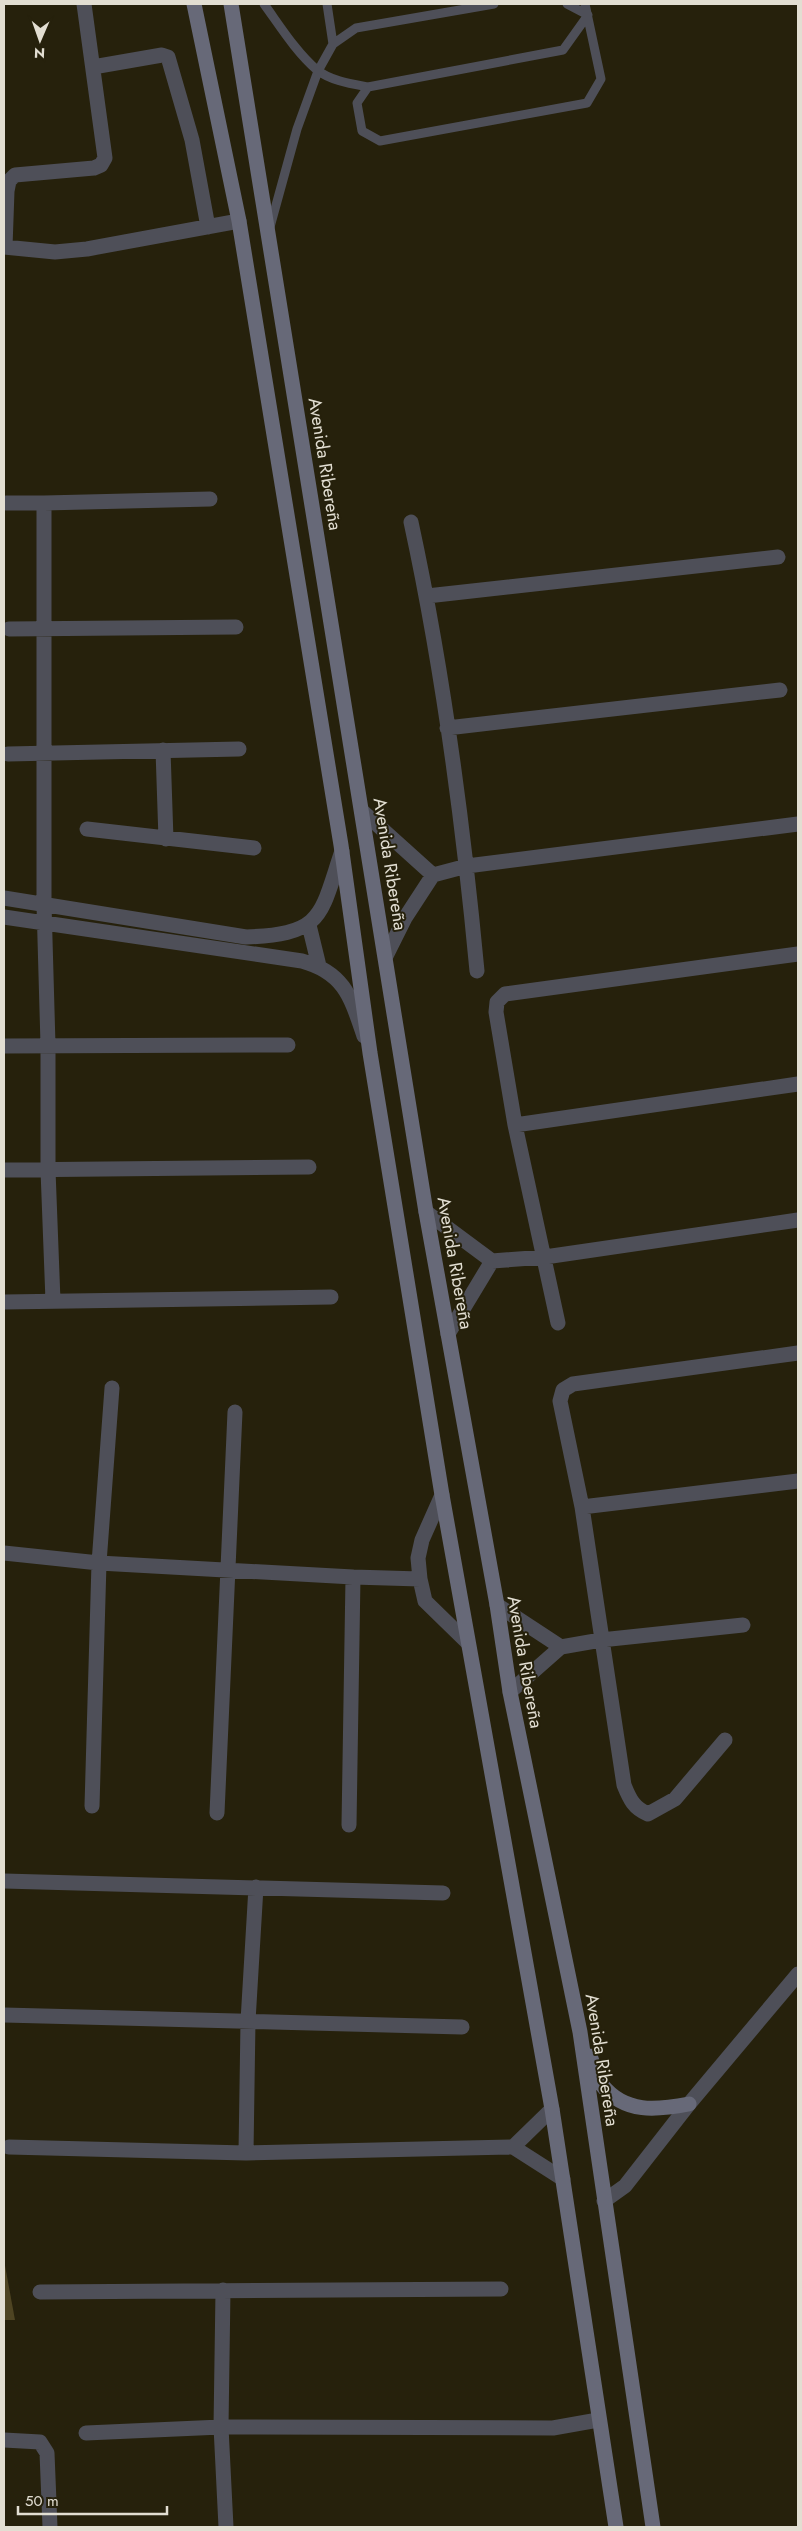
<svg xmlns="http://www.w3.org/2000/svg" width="802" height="2531" font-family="Jost,sans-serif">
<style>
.green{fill:#4e4422}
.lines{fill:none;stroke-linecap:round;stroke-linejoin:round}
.lane{stroke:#4e4f58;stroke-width:9}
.street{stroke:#4e4f58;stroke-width:15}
.secondary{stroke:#676978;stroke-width:15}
.labels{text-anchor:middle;stroke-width:4;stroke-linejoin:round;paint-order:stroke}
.street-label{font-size:18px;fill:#e2ded2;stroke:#26210c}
</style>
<rect width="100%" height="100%" fill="#26210c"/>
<path class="green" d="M4,2260L15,2320H4Z"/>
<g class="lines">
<path class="lane" d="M264,4C280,26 296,52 317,70C331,81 352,84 368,87L563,50L588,15L567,4
M327,4L333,44
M368,87L357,103L362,131L380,141L587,103L601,79L585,4
M270,227L297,129L318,71L333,44L356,28L494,4"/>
<path class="street" d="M93,67L162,55L168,57L192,140L208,227
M4,247L55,252L87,249L239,221
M5,247L7,191L9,181L15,175L94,168L101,165L105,158L84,4
M6,503H44
M411,522C443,670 463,821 477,971
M427,596L778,557
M9,629L236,627
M447,728L780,690
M163,750L166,839
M8,754L239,749
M362,811L433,875
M87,829L254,848
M4,898L246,937C324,934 320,916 342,851
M4,917L302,961C345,973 351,998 364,1036
M309,925L319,966
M386,956L405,918L433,875L467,866L798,824
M4,1046L288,1045
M515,1125L798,1084
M4,1170L309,1167
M426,1212L492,1261L545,1257L798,1220
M53,1301L48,1170V1045L44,904V503L210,499
M4,1302L331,1297
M558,1323L515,1125L496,1012L497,1002L505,994L798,954
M448,1334L492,1261
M442,1495L422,1540L418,1558L420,1579L425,1601L467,1642
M582,1507L798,1481
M4,1553L99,1563L353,1577
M497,1605L561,1647
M510,1692L561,1647L601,1640L743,1625
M725,1740L675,1799L648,1814C634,1808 630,1800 624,1785L582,1507L560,1401L563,1390L573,1384L798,1353
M92,1806L99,1563L112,1388
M217,1813L235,1412
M349,1825L353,1577L420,1579
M4,1881L443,1893
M4,2015L462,2027
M9,2147L246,2153L513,2147L563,2179
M513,2147L552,2109
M246,2153L248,2021L256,1887
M604,2201L625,2186L689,2104L798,1974
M223,2290L221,2427L226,2527
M40,2292L501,2289
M86,2433L221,2427L553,2428L598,2420
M4,2440L40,2442L47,2453L50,2527"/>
<path class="secondary" d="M194,4L239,221L341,845L370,1053L442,1495L552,2109L616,2527
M231,4L426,1212L497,1605L510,1692L580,2032L653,2527
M590,2056C594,2065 596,2078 602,2085C625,2114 657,2110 689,2104"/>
</g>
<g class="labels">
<g class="street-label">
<text transform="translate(325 464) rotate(81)" y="6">Avenida Ribereña</text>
<text transform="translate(390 864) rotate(81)" y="6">Avenida Ribereña</text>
<text transform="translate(455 1263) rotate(80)" y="6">Avenida Ribereña</text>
<text transform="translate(525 1662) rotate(80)" y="6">Avenida Ribereña</text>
<text transform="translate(602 2060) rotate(81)" y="6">Avenida Ribereña</text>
</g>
</g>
<rect width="802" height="2531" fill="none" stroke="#e2ded2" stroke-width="10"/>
<g transform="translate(40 40) rotate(182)" stroke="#26210c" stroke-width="4" paint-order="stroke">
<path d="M0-4L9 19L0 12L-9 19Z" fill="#e2ded2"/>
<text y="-8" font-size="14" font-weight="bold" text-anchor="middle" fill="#e2ded2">N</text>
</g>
<path d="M18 2506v8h149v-8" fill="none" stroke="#e2ded2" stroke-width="2.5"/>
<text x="25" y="2506" font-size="15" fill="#e2ded2" stroke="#26210c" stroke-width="4" paint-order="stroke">50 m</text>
</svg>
